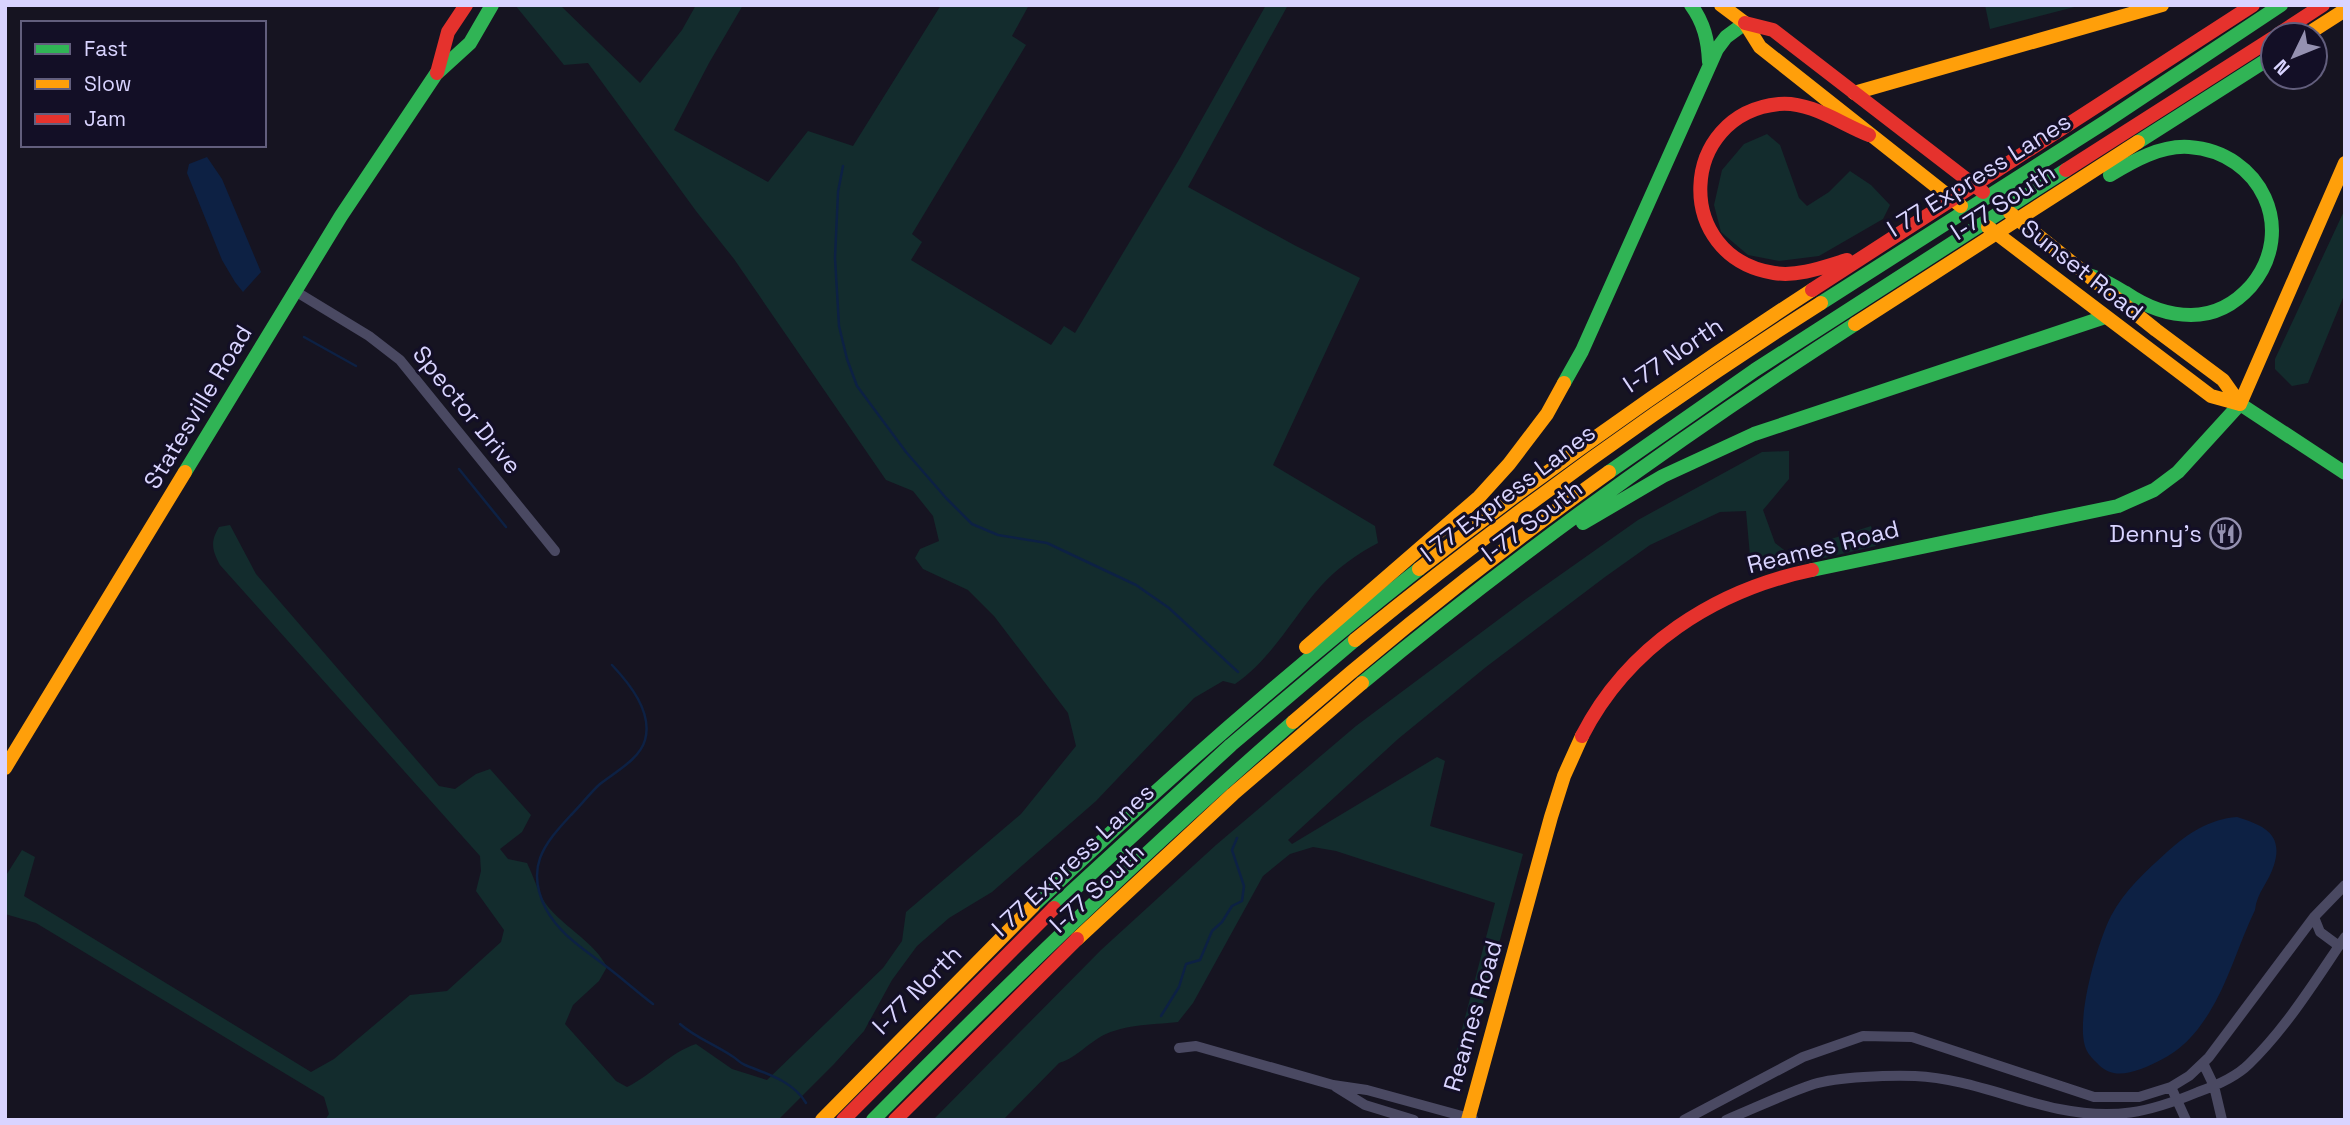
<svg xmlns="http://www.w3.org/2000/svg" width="2350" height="1125" font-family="'Space Grotesk',sans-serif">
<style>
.green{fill:#132c2d}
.water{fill:#0d2144}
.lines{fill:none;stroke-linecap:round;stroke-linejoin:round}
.stream{stroke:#0d2144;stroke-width:2.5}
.street{stroke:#4a4962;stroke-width:10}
.fast{stroke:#30b455;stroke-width:14}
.slow{stroke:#ff9f0a;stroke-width:14}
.jam{stroke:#e5322d;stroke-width:14}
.labels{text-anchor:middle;stroke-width:6;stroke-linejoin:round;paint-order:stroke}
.street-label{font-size:24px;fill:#d9d4ff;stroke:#130f26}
.poi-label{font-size:24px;fill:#d9d4ff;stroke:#130f26;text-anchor:end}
</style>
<rect width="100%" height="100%" fill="#161421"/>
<path class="green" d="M515,5H560L640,83L682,30L696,5H743L709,63L674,130L768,182L808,131L853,146L941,5H1029L1012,36L1026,45L912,234L922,242L911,260L1051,345L1064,326L1075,333L1180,158L1266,5H1288L1188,187L1296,246L1360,278L1273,465L1375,526L1378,543C1357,554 1337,568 1321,586C1292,618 1272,659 1235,684L1223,681L1194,698L1096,801L992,892L949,918L917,946L892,980L864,1031L834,1064L778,1120H325L329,1114L324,1097L36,923L5,914V877L22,850L35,857L24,896L311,1072L334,1059L410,995L447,991L501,942L504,930L476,891L481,871L480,856L220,565C212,550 210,542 219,527L230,525L256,574L439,786L455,789L476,774L490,769L531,815L522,832L500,849L508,859L527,863C534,877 539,896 549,908C567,929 594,942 607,967L599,981L573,1005L565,1024L616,1081L627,1087C652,1075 669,1053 696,1044L732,1069L767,1080L883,968L902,941L906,912L1021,814L1076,746L1068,713L994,616L968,590L923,569L915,558L920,549L939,541L933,516L913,491L886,480L734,259L696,211L588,63L564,65Z
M1985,5H2082L1990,29Z
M1767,134L1780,145L1799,198L1807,206L1829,192L1850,171L1871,185L1890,205L1883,219L1819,256L1779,261L1748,255L1721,232L1714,205L1722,170L1744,144Z
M2345,209V293L2308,383L2292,386L2275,369V359Z
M1789,451V479L1763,510L1775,543L1788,553L1871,526L1876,546L1764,572L1751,567L1746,511L1720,512L1650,545L1605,577L1486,667L1398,739L1288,840L1292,844L1437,757L1445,761L1430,826L1523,854L1471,1048L1463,1057L1455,1056L1495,903L1336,851L1313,847L1290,854L1263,876L1193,1003L1178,1022C1151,1025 1120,1024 1097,1039C1083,1048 1075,1058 1059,1063L1003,1120H933L1101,950L1216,845L1356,726L1526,599L1638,520L1762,452Z"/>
<path class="water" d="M207,157L222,179L261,272L243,292L235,282L222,260L187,173L189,164Z
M2237,817C2262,825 2284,833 2274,865C2269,882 2257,892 2255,910C2239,943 2228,983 2209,1013C2190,1043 2174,1056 2141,1069C2124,1075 2110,1077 2097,1063C2094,1060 2089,1055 2087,1051C2073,1025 2098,941 2111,916C2125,890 2145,872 2167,852C2187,834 2209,819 2237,817Z"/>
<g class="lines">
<path class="stream" d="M843,166L838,192L835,258L839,326L847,359L857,386L906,452L946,498L972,524L998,535L1047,543L1136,585L1169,608L1238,672
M304,337L356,366
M459,469L506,527
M612,665C629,683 653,712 645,740C640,759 615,772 600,784C590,793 581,805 571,815C543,845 525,868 546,909C560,935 584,949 607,967C623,979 637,992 653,1004
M1161,1016L1179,987L1186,964L1200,960L1212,931L1222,922L1232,906L1242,901L1244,886L1232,850L1237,838
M680,1024C696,1038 714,1044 732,1056C737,1059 740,1063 745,1065C767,1074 793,1081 806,1103"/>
<path class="street" d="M295,291L369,336L400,360L555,551
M2314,917L2320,932L2339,946
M1179,1048L1196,1046L1333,1085L1367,1090L1473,1119
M2203,1063L2214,1086L2222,1120
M1336,1087L1365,1105L1414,1120
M2171,1087L2186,1120
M1684,1120L1803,1057L1863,1036L1912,1037L2094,1097H2139L2171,1087L2189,1076L2209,1057L2314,917L2345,885
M1726,1120C1755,1108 1784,1094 1814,1084C1837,1077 1890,1075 1915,1076C1964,1078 2011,1099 2059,1109C2114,1120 2148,1113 2198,1092C2215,1086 2236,1077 2249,1064C2287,1027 2315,981 2345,937"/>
<path class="fast" d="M1691,5C1704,23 1708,40 1709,62
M2138,142L2273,56
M2088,275C2103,278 2113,286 2126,293C2145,306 2167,315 2191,315C2215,315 2235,304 2251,286C2298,230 2261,152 2189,147C2161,145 2133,161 2110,175
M1821,303L2105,122L2281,5
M1564,383L1582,351L1717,49L1726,37L1745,23
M185,472L341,216L436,74L470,43L492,5
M1609,472L1755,370L2066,170
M1583,523L1663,476L1754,434L2105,317
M1812,570L2118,506L2154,490L2178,472L2240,404L2345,473
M1362,683C1519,553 1684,434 1855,324
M1033,906C1157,787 1285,675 1419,569
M1054,908L1231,745L1355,640
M873,1120C1009,982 1147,849 1293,722"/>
<path class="slow" d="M1721,5L1745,23L1760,47L1961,206
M2306,35L2345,10
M1854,93L2162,5
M2010,213L2156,330L2223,380L2240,404
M1988,227L2211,396L2240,404
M1855,324L2138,142
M2240,404L2345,163
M1419,569C1546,470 1677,378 1812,290
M1355,640C1504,519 1659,406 1821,303
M1306,647L1479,497L1509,464L1547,414L1564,383
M1293,722C1394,634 1500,550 1609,472
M5,768L185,472
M1077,939L1233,794L1362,683
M822,1120L1033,906
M1468,1120L1551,817L1564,776L1582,736"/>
<path class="jam" d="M1745,23L1773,30L1983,192
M2277,35L2323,5
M437,73L448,32L466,5
M2066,170L2273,38
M1847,260C1824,267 1798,277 1774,273C1672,257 1678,114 1779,104C1810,101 1841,124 1869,135
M1812,290L2253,5
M1582,736C1628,646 1715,590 1812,570
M843,1120L1054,908
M895,1120L1077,939"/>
</g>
<defs>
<symbol id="restaurant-ring" viewBox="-11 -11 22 22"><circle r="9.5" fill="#130f26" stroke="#9591b1" stroke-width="1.5"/><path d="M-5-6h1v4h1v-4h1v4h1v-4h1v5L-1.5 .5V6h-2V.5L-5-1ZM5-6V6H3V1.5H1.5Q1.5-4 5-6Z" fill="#9591b1"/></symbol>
</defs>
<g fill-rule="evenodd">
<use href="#restaurant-ring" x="2208" y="516" width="35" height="35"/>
</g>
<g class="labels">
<g class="street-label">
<text transform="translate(1979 175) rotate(-32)" y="8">I 77 Express Lanes</text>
<text transform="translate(2003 202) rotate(-33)" y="8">I-77 South</text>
<text transform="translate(2082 270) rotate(38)" y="8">Sunset Road</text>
<text transform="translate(1673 355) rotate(-34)" y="8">I-77 North</text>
<text transform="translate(198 407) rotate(-59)" y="8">Statesville Road</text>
<text transform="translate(467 410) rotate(51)" y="8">Spector Drive</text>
<text transform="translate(1508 493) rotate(-37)" y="8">I 77 Express Lanes</text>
<text transform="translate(1532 521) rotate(-37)" y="8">I-77 South</text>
<text transform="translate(1823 547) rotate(-14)" y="8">Reames Road</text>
<text transform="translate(1073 860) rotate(-43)" y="8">I 77 Express Lanes</text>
<text transform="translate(1097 888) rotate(-43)" y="8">I-77 South</text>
<text transform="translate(917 990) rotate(-45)" y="8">I-77 North</text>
<text transform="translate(1473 1016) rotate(-74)" y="8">Reames Road</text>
</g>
<g class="poi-label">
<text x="2202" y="542">Denny's</text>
</g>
</g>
<rect width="2350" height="1125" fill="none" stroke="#d9d4ff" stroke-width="14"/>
<rect x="21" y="21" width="245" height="126" fill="#130f26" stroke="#625e7d" stroke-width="2"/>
<rect x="35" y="44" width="35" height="10" fill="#30b455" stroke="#625e7d" stroke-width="2"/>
<text x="84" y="56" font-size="21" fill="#d9d4ff">Fast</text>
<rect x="35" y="79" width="35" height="10" fill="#ff9f0a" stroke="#625e7d" stroke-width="2"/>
<text x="84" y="91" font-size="21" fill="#d9d4ff">Slow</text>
<rect x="35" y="114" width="35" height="10" fill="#e5322d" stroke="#625e7d" stroke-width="2"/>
<text x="84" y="126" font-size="21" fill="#d9d4ff">Jam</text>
<g transform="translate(2294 56) rotate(227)"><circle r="33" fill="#130f26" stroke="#625e7d" stroke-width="2"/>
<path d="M0-5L12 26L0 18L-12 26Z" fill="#9591b1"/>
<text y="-10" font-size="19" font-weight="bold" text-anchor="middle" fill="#d9d4ff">N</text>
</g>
</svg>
